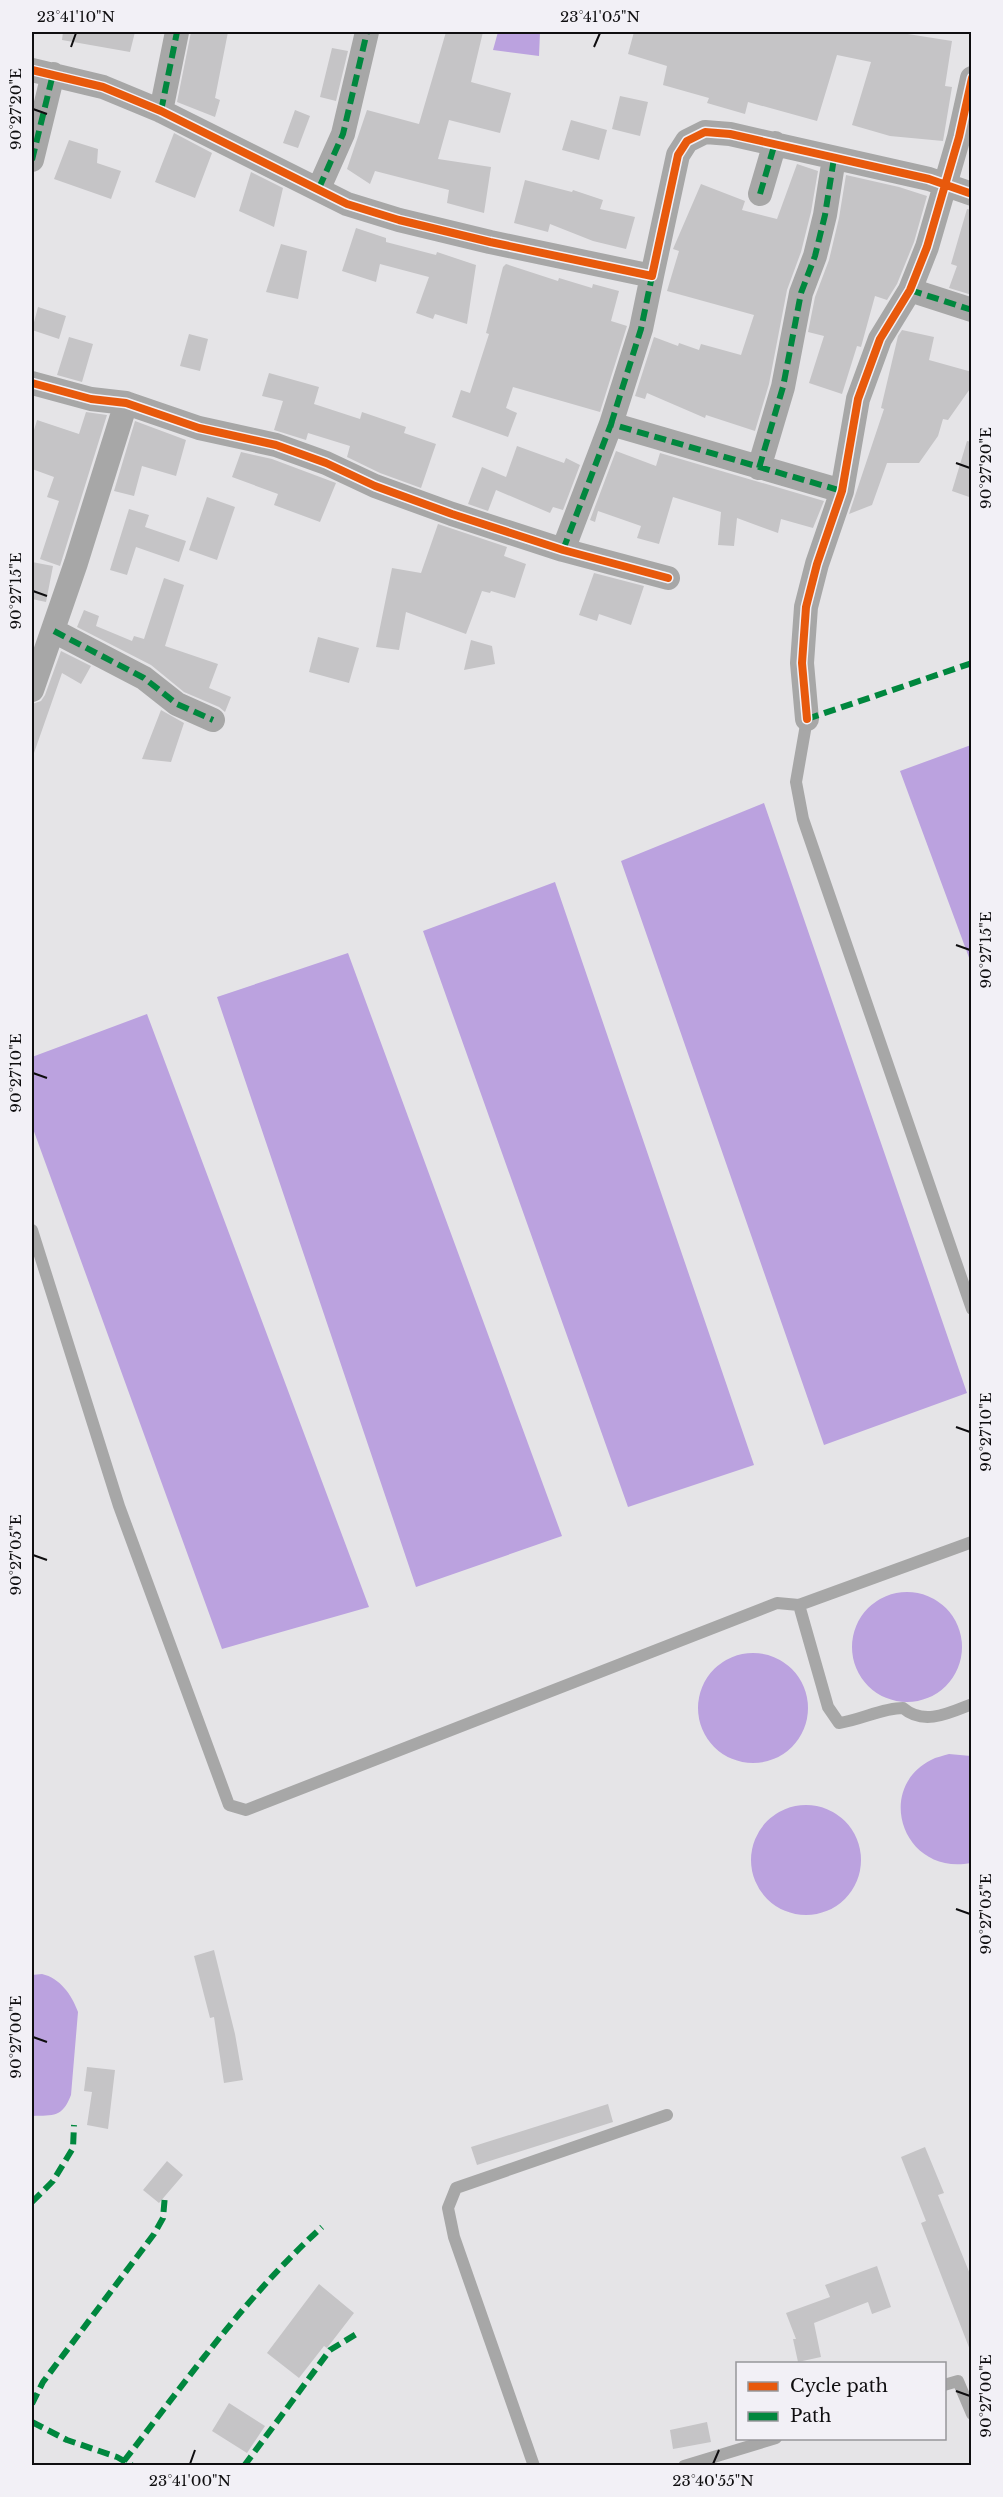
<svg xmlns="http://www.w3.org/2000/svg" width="1003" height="2497" font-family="'Libre Baskerville',serif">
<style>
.water{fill:#bba2df}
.building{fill:#c5c4c6}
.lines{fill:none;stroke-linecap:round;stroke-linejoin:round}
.lane{stroke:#a7a7a7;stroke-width:12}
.street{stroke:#a7a7a7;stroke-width:24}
.quiet{stroke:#00873e;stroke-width:6;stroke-dasharray:12 6;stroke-linecap:butt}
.cycleway-casing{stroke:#f2f0f6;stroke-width:11}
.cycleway{stroke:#e8590c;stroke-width:8}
.ticks{fill:none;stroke:#0f0e10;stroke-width:2}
.neatline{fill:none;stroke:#0f0e10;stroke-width:2}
.ticks-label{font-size:15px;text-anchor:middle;fill:#0f0e10}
</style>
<rect width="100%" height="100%" fill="#e5e4e7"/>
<path class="water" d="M498,32H540L539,56L493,50Z
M971,745H972L971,963L900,771Z
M764,803L967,1393L824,1445L621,861Z
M555,882L754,1465L628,1507L423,931Z
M348,953L562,1536L416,1587L217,997Z
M147,1014L369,1607L222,1649L32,1126V1057Z
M852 1647a55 55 0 1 1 110 0a55 55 0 1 1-110 0Z
M698 1708a55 55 0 1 1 110 0a55 55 0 1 1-110 0Z
M949,1754L971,1756V1863C903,1876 874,1789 931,1760C936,1757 943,1756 949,1754Z
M751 1860a55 55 0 1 1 110 0a55 55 0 1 1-110 0Z
M42,1974C60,1978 72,1995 78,2012L71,2095C62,2118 54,2115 32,2116V1975Z"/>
<path class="building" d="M63,32H135L130,52L62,40Z
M191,32H228L215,98L220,100L215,117L177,102Z
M446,32H483L471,82L511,93L500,133L449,120L438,159L491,167L484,213L447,203L449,190L375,171L370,184L347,169L367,110L419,124Z
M634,32H895L952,41L945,86L952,87L943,141L890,136L852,125L871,62L837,55L817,121L748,102L745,114L707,103L709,98L663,85L667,66L628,54Z
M332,48L348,51L336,101L320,97Z
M620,96L648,102L640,136L612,129Z
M295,110L310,116L298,148L283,143Z
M571,120L607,130L599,160L562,150Z
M174,133L212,153L195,198L155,182Z
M69,140L98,149L97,163L121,171L111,199L54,179Z
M797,164L818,171L811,212L801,252L787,290L769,384L755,431L706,415L705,418L647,393L645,399L635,396L654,337L678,346L679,343L699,350L701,344L741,355L754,315L667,291L679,251L673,249L701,184L745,201L742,210L777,219Z
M251,172L283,188L274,227L239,211Z
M846,175L899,187L927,196L914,242L897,284L887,300L875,296L861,347L857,346L842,394L809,383L824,336L808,332L815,297L829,260L839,218Z
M525,180L572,192L573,190L603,200L600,209L635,217L626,249L593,241L550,224L548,232L514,223Z
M967,209L972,210V295L949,288L957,266L951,264Z
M356,228L386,238V242L436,255L437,252L476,265L467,324L435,314L433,319L416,313L429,277L380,264L376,282L342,271Z
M281,244L307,251L298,299L266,292Z
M506,264L558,281L559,278L592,288L593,284L619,291L611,321L627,326L600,412L513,387L506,408L517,413L508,437L452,417L461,390L470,393L489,334L486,333L503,267Z
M38,307L66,316L59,339L32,330Z
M902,330L934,337L929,360L972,372V386L948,420L943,419L938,436L919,463H887L872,505L849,514L884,409L881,408L898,336Z
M189,334L208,339L200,371L180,366Z
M69,337L93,344L82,382L57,375Z
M269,373L319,387L314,404L360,419L362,412L406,427L404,433L436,444L421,488L380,473L347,457L350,446L308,433L306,440L274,430L283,401L262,396Z
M86,412L107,415L60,566L40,559L59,501L47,497L54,477L32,469V437L37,420L79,434Z
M135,421L186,440L176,476L142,466L134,496L114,491Z
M967,441L972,442V498L952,491Z
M517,446L564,463L566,458L580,465L563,510L553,507L550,513L496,490L488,511L468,504L482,467L506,477Z
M616,451L656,466L660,453L824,501L813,528L781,519L778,533L737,518L734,546L718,545L721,512L673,497L659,544L637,538L641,526L598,511L595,522L590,520Z
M241,452L272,459L336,483L320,522L274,505L278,494L232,477Z
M207,497L235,507L217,560L189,550Z
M129,509L149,515L145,527L186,541L179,562L136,547L127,575L110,570Z
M438,524L507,547L504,556L526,564L515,598L491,591L490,593L482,591L466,634L406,612L399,650L376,647L392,568L421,573Z
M32,562L53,566L46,602L32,599Z
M594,573L644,586L631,625L599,614L597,621L579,615Z
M164,578L184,585L165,646L218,664L209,688L231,697L225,712L219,707L184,692L151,665L77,627L84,610L99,616L96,626L132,641L134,636L144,639Z
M318,637L359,648L349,683L309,672Z
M471,640L492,646L495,664L464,670Z
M61,651L91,666L81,684L62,673L34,753L32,752V704L41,701L45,695Z
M161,710L184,723L171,762L142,759Z
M214,1950L235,2034L243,2080L224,2083L214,2017L210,2018L194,1956Z
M87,2067L115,2070L108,2129L87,2125L92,2092L84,2091Z
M608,2104L613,2122L477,2165L471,2147Z
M925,2147L944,2193L938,2195L972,2279V2349L970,2350L921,2223L926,2221L901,2157Z
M167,2161L183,2175L159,2203L143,2190Z
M877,2266L891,2307L872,2314L868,2302L814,2323L821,2357L798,2362L793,2339H796L786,2313L830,2297L825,2285Z
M319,2284L354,2313L327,2348L324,2346L299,2378L267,2353Z
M229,2403L265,2426L247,2453L212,2431Z
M707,2422L711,2442L673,2449L670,2430Z"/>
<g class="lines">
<path class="lane" d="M807,719L796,782L803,819L972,1309
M32,1230L119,1506L229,1805L246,1810L777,1603L799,1605L972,1542
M799,1605L828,1707L839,1723C861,1720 882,1708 903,1708C924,1726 949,1713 972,1704
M944,2385L958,2381L972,2414
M534,2466L454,2237L448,2208L456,2188L667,2115
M684,2466L776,2438"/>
<path class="street" d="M32,70L103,87L161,111L347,204L399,220L490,242L652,276L678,155L687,141L705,132L730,134L929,179L972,194
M161,111L177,32
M32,160L53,74
M319,188L343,134L367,32
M760,194L775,143
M910,290L972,310
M32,383L91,399L126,403L199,428L276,445L326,463L375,486L452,514L563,550L668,578
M611,424L641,329L652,276
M759,468L783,387L801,293L815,256L825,215L834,158
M563,550L611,424L842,491
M54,631L144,678L177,704L213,720
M32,690L76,563L126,403
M807,719L802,663L806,607L817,564L842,491L858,399L880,339L910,290L927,247L959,137L972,78"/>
<path class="quiet" d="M161,111L177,32
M32,160L53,74
M319,188L343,134L367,32
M760,194L775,143
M910,290L972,310
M611,424L641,329L652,276
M759,468L783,387L801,293L815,256L825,215L834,158
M563,550L611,424L842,491
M54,631L144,678L177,704L213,720
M807,719L972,663
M32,2202L53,2181L73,2148L74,2125
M32,2404L43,2382L154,2234L163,2218L165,2195
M32,2422L67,2440L117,2457L133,2466
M124,2461C186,2381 247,2295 322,2227
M244,2466L330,2350L358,2333"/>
<defs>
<path id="cycleway" d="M32,70L103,87L161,111L347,204L399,220L490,242L652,276L678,155L687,141L705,132L730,134L929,179L972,194
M32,383L91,399L126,403L199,428L276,445L326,463L375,486L452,514L563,550L668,578
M807,719L802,663L806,607L817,564L842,491L858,399L880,339L910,290L927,247L959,137L972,78"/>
</defs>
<use href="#cycleway" class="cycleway-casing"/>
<use href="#cycleway" class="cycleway"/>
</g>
<path class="ticks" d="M71,47L76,33M594,47L600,33M33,109L47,114M956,463L970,468M33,591L47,596M956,945L970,950M33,1073L47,1078M956,1427L970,1432M33,1555L47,1560M956,1909L970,1914M33,2037L47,2042M956,2391L970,2396M190,2464L195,2450M713,2464L719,2450"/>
<rect width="1003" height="2497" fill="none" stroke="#f2f0f6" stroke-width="66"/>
<rect x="736" y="2362" width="210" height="78" fill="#f2f0f6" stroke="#97969a" stroke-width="1.5"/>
<rect x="748" y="2382" width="30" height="9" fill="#e8590c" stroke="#97969a" stroke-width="1.5"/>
<text x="790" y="2392" font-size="18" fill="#0f0e10">Cycle path</text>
<rect x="748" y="2412" width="30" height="9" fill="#00873e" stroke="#97969a" stroke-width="1.5"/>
<text x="790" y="2422" font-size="18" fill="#0f0e10">Path</text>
<rect x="33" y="33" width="937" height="2431" class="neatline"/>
<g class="ticks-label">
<text x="76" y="22">23°41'10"N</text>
<text x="600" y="22">23°41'05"N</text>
<text transform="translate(16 109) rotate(-90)" y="5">90°27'20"E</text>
<text transform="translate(986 468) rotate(-90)" y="5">90°27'20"E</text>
<text transform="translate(16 591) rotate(-90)" y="5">90°27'15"E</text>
<text transform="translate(986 950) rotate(-90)" y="5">90°27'15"E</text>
<text transform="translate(16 1073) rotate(-90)" y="5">90°27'10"E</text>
<text transform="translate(986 1432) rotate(-90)" y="5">90°27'10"E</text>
<text transform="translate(16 1555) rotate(-90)" y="5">90°27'05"E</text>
<text transform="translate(986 1914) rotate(-90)" y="5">90°27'05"E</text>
<text transform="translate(16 2037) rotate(-90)" y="5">90°27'00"E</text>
<text transform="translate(986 2396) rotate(-90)" y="5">90°27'00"E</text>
<text x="190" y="2486">23°41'00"N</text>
<text x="713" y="2486">23°40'55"N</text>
</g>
</svg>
